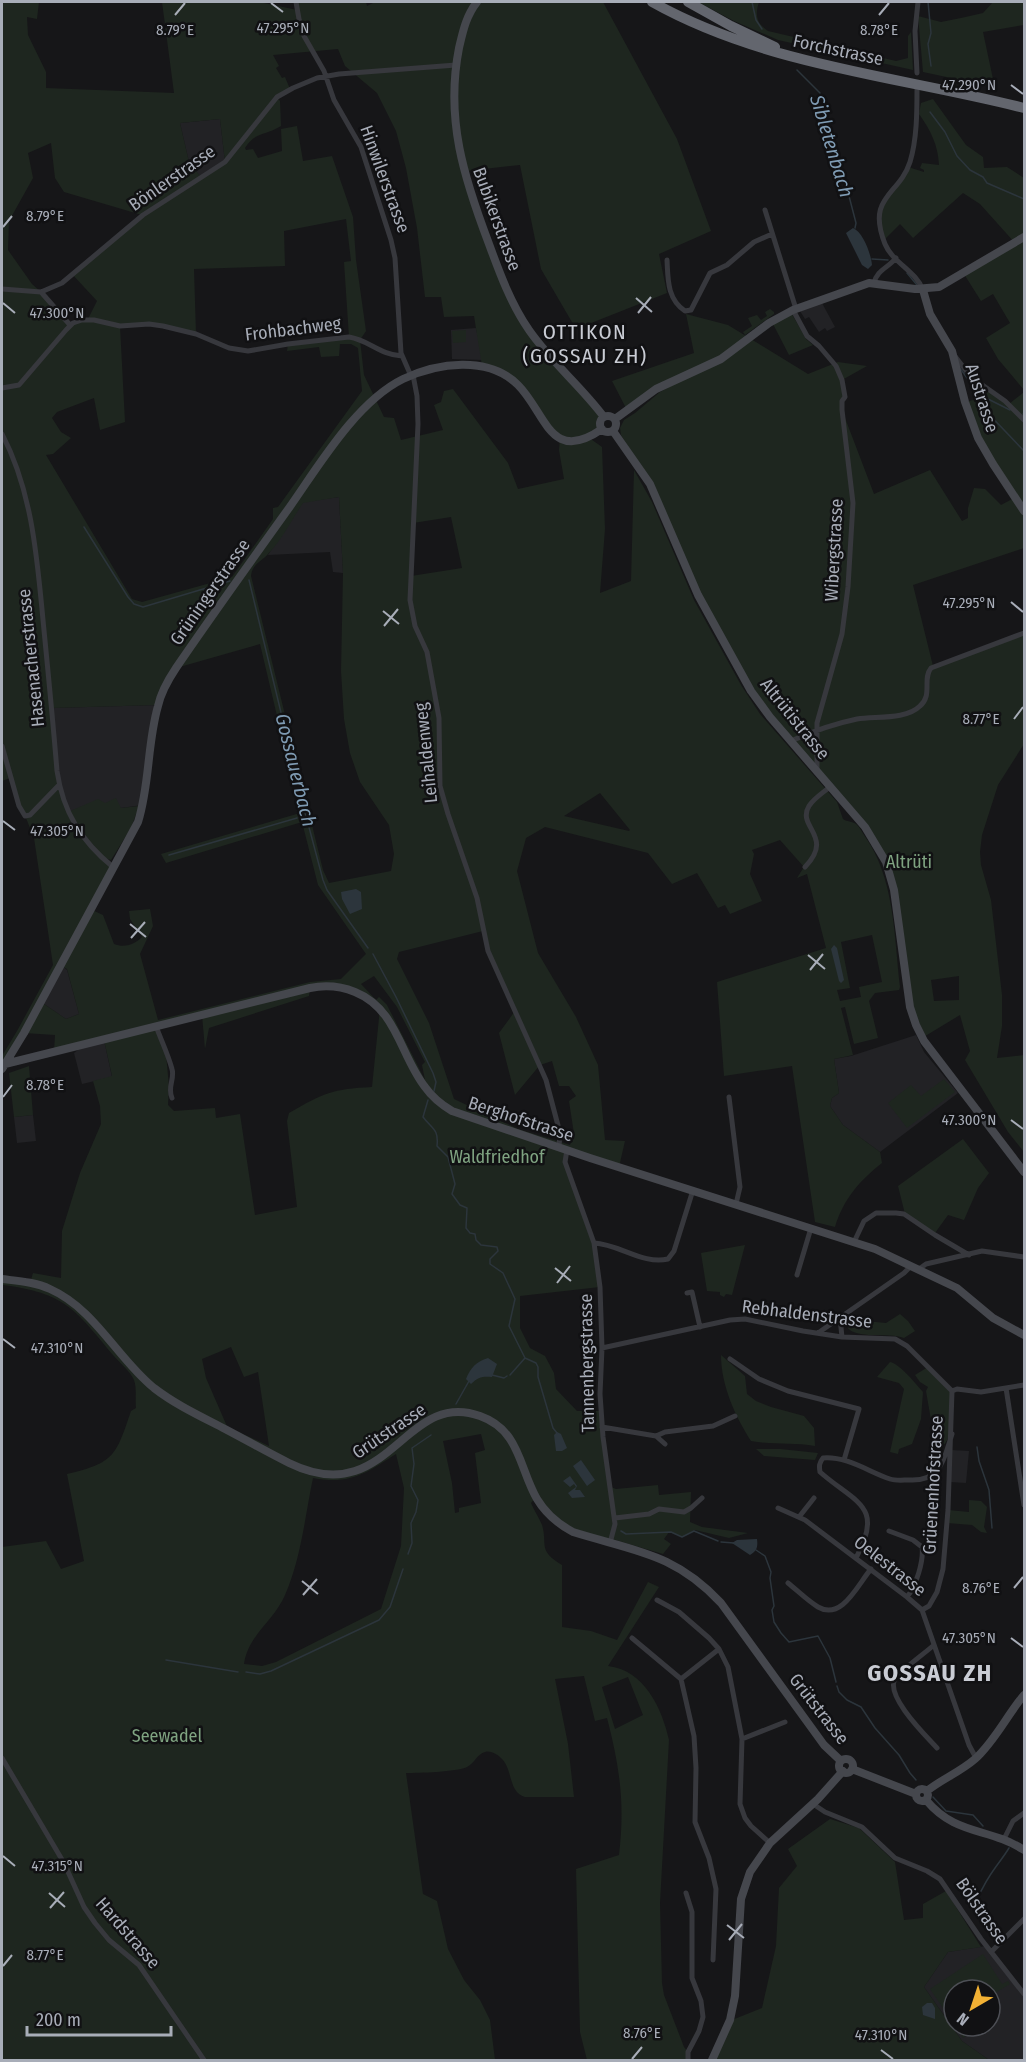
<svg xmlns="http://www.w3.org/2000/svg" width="1026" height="2062" font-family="'Fira Sans Condensed',sans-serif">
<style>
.built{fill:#222225;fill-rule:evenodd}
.green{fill:#1e261f;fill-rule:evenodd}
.water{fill:#2c353c}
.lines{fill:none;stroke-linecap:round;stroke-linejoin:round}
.stream{stroke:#2c353c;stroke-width:1.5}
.street{stroke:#37383d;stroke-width:5}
.secondary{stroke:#45474d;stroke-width:8}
.highway{stroke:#63666e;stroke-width:10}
.ticks{fill:none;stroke:#a8adb8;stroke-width:2}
.labels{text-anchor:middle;stroke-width:5;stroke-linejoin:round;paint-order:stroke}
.street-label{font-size:18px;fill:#a8adb8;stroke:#111113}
.park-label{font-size:18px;fill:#7fa381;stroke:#111113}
.water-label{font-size:20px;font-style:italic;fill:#7f9bb3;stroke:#111113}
.quarter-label{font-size:21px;letter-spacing:1.5px;fill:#c9ccd4;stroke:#111113}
.district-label{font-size:24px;font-weight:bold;letter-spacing:1.5px;fill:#c9ccd4;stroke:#111113}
.ticks-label{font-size:15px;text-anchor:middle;fill:#a8adb8;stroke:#111113;stroke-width:5;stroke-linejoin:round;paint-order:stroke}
</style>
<rect width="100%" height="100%" fill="#161618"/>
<path class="built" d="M220,119L225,162L201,178L189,162L180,123Z
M822,303L835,327L827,331L825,328L819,332L809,317L805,319L800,311Z
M476,328L483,360L452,359L451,330Z
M339,497L343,573L333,572L330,552L268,555L303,502Z
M158,705L143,805L121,808L105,803L68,812L62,797L52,708Z
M61,965L67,970L79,1014L66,1019L41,1002Z
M916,1035L924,1052L958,1093L880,1152L843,1125L830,1106L832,1098L839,1093L834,1059L851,1056Z
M104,1040L112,1077L82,1084L74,1053L78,1050V1046Z
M33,1115L36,1141L17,1143L14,1117Z
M951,1450L969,1451L966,1483L950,1482Z
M986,1946L1024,1994V2060H989L962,2041L924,1987L948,1952ZM954,1990H990V2026H954Z"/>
<path class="green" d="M2,2H39L37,19L27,17L28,35L46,72V88L174,93L162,2H259L297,10L296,2H366L367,6L375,2H603L677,139L711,231L659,254L667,293L576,329L541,269L520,165L466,171L464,173L516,308L602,418L600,427L588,437L602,447L605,529L600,593L631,581L634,470L652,502L694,600L741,685L760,714L837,802L843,819C847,822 852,821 856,824C859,826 862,832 864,835C895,878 894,936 900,987L899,990L875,993L869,1001L878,1038L854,1044L845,1007L841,1008L853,1055L834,1059L839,1093L832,1098L830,1106L843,1125L880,1152L882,1163C860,1180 843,1200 835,1227L815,1222L792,1066L724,1076L717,982L826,948L807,874L797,878L804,867L780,840L752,850L754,854L750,874L762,901L730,914L725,905L718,908L697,873L672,884L648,853L545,827L526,838L517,871L538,953L576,1017L598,1065L605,1140L625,1141L619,1167L567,1150L565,1157L594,1243L600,1287L520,1296V1328L530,1348L545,1356L554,1373L556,1389L577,1411H601L611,1487L616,1489L658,1485L659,1495L691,1492L690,1522L702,1527L748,1533L729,1538L695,1530L683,1537L669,1532L664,1539L671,1544L663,1554L612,1539L573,1532L536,1497L531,1503C534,1510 539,1518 542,1525C548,1545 537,1550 562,1565V1627L591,1631L617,1640L648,1582L659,1587L608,1666C644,1670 662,1708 669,1740L660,1903L662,1983L664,1995L684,2047L688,2052V2060H587L580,2032L576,1869L619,1855C625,1804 620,1768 607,1718L595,1721L584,1676L555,1679L568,1744L574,1797H525C508,1792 513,1770 502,1759C498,1755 491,1750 485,1752C477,1754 475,1763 467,1767C456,1772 419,1773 406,1773L423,1894L437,1901L448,1949L464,1980L480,2000L490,2020L495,2060H2V1547L46,1541L61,1569L84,1561L67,1474C115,1463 116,1455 131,1411L136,1408C135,1400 137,1388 134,1380C131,1372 119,1362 113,1355C75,1309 65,1293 3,1285V1279L30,1283L33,1273L61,1278L62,1231L80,1173L101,1124L100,1106L93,1081L112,1076L104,1040L54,1052L55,1035L24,1033L2,1068V1056L17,1031L53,965L34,838L10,778L2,781ZM338,49L345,66L377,93L396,131L406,168L417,228L425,297H441L444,317L474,316L482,366L518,384L560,439L559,450L564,479L518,489L508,463L453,389L444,391L441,402L434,405L443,430L401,440L394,418L384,417L364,375L360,340L366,331L356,260L353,217L332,156L303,161L297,126L281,129L282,151L258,158L253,149L246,150L245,148C256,131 265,136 281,126L280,101L277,97L290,89L285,77L282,78L276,68L279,66L273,55ZM220,119L225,162L201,177L189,162L180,123ZM51,143L55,178L64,192L142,215L72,274L97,301L88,319L70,325L41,292L32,284L8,250L9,221L33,178L28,153ZM346,219L351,261L344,262L349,337L288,344L287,351L319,347L321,357L339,356L340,344H351L358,348L362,391L278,507L273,508V519L232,577L142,602L132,599L46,455L53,454L71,438L61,432L52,418L57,412L94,398L100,430L125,422L120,326H163L196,334L194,269L285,266L284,231ZM339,497L343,573L341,671L344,719L350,753L360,782L389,825L394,854L391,871L329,883L323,870L251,576C252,564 261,562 268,554C282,540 292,519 303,503ZM451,517L462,568L411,576L413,523ZM260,644L300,813L161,854L166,863L302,822L318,885L366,954L341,979L310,982L158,1020L140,954L153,926L150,909L129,911L130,919L142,937C134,945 124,948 114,944L103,915L90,909L113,867L102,857L111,860L131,828L139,806L121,808L116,798L105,803L98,799L68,812L57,771L52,708L158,705L176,668ZM600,793L630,830L629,831L564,816ZM483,931L491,960L515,1011L499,1033L515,1095L540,1065L552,1061L559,1086H569L576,1096L569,1101L574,1134L570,1145L518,1129L454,1099L429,1023L397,959L399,952ZM872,935L882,982L859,987L861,997L840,1001L837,990L850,988L841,942ZM61,966L67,969L79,1014L66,1019L41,1002ZM374,976L397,1007L425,1062L422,1065L425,1080L387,1005L379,997L376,1000L361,984ZM310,988L352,991L380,1008L372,1087C332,1089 324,1093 289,1113L287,1121L297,1207L255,1215L240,1114L216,1118L215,1108L174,1111L168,1105L169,1087L166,1054L157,1026L202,1015L205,1049L209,1028L309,996ZM231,1347L244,1377L258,1372L269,1446L239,1432L229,1431L206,1378L202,1359ZM481,1434L485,1450L475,1453L481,1503L459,1508V1512L455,1513L452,1483L443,1441ZM396,1454L404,1488L401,1546L381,1609L276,1662L262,1666L244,1664C248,1635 274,1621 285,1595C301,1559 305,1516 313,1478C351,1485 366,1473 396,1454ZM628,1677L643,1715L615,1729L602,1687Z
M698,2H759C755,15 756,23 768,31L896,61L908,58V36L911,32L913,70L778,40L734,21Z
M993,2H1024V25L983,32L993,79L996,86L993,87L923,72L918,16L941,22L961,18L983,13Z
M933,99L966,145L983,157L984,168L1007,167L1024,178V390L998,359L986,338L1010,323L993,294L981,301L964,274L1015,243L980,204L963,193L913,238L900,224L884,240L881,228L882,205L908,167L924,172V170L920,168L922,163L939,165C938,145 931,131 919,114L921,103Z
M770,309L774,312V314L745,335L743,332L752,326L748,318L757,315L761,320L767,316L765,312Z
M686,314L728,325L808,374L838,362L867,366L842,380L845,397L842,410L874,494L930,470L962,521L968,518V508L974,488L985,489L1001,505L1016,497L998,472L965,402L981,398L980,384L1009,404L1024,392V414H1023L1024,416V548L913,585L933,666L1024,633V744L998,785L982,835L980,852L981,865L991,900L1002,995V1026L997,1058L1024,1055V1152L1008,1132L965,1060L970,1051L960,1015L922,1038L916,1025L900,919L878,847L770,717L723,643L650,484L621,435L620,428L624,420L635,413L660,392L691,375L669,383L627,410L612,381L694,353ZM959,976V1000L934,1001L931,980Z
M792,314L806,339L813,345L789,355L773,324Z
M466,330V342L453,343L452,331Z
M29,1066L33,1115L14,1117L9,1073Z
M944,1079L955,1092L907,1128L888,1103L911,1085L921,1096Z
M963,1139L989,1173L978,1188L964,1220L948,1215L935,1233L905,1214L898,1186Z
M745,1245L732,1295L726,1294L724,1297L720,1295V1292L707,1291L701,1253Z
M900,1314L908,1321L915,1331L904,1338C888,1332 856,1340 847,1327L848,1321H865L886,1323Z
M721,1355L745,1376L747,1394L756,1401L771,1407L804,1416L814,1428L815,1446C794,1442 773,1445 751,1441C735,1416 721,1385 721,1355Z
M890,1362C900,1364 916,1384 923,1392L921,1419L912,1444L899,1449L898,1454L890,1452L904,1389L899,1383L877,1377Z
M928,1367L952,1391C952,1414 957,1435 938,1451L934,1449L937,1440L938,1427L931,1420L926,1391L928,1387L920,1382L915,1375Z
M756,1449H780L818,1453L815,1460L764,1456Z
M969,1500L981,1501L987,1507L984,1527L987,1533L981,1532L972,1525L947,1523L948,1510L969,1512Z
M830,1819L859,1828L895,1862L904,1920L923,1918V1904L946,1891L981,1947L948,1952L924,1987L962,2041L989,2060H712L727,2022L762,2008L776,1946L779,1888L797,1866L788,1849Z
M983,1954L1002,1984L1008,1981L1010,1984L990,1996V1990H954V2024L930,1989Z
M955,2026H982L963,2038Z"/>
<path class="water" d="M853,228C863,232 871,254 872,265L868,269L862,265L846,233Z
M356,889L361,892L362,909L350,914L342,899L341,892Z
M834,945L837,948L844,980L841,983L839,981L831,949Z
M488,1358L497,1364L492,1377C483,1376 478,1377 471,1384L466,1379C471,1367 476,1362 488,1358Z
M557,1432L561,1434L567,1448L562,1451H556L554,1435Z
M581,1460L595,1480L587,1486L573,1466Z
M570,1476L577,1486L575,1490H580L585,1497L572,1498L568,1493L576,1487L574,1484L570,1487L563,1481Z
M757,1539C758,1547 757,1551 750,1555L732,1543L737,1540Z
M927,2003H932L935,2008V2019L923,2015L922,2007Z"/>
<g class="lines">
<path class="stream" d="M752,2L756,20L762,29
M928,2L931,33L928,44L931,66
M797,70L820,93L821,109L837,150L856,223L855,228
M930,112L945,132L957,156L970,170L983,177L987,183L1024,199
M872,259L888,260
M907,273L917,285
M960,368L967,378L980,387L984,409L1024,451
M982,396L1010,410
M1023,414L1024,415
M84,527L128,597L134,604L143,607L230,581
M249,580L306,816L323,880L327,890L368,948
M169,855L297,818
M373,954L396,997L433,1073L436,1082L434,1091
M428,1100L423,1117C432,1129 439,1129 437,1146L448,1157L455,1184L452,1194L460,1205L467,1208L466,1228L470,1233L475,1234L476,1240L481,1245L497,1247L498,1251L490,1259V1264L503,1273L515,1299L509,1326L525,1358L536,1363L538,1367V1377L553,1428L557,1433
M492,1375L504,1378L507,1376
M510,1375L525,1358
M456,1404L469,1381
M977,1447L979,1461L989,1490L992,1528
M621,1531L626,1534L671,1532L682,1537L694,1531L718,1541
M721,1542L734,1543
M756,1550L765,1556L771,1572L770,1578L774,1606L772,1610L774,1622L781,1633L789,1642L818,1636L830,1658L836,1682
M408,1554L412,1543L411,1523L416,1512L418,1500L411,1486L414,1464L412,1448L431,1435
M166,1660L238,1672
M246,1672L260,1674L271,1671L379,1620L390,1607L403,1569
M837,1686L839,1692L847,1700L861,1707L875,1728L899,1755L910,1773L916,1780
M933,1797L946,1811L973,1815L983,1826
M969,1905C982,1894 981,1889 989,1877C995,1867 1003,1858 1009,1848"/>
<path class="street" d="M296,2L299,19L304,36L324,71L334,100L361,147L391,240L395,258L401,353L411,376
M917,73L915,31L918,2
M917,88C917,112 917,139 910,162C899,196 866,196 885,244C893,263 916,271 923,290
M765,210L796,309
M667,260C668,279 667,299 685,311L691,310L710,273L727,265L754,242L772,234
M874,283C877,270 888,268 896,258
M2,289L41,292L62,283L143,215L225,162L277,97L293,88L317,78L339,74L456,65
M41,292L70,325
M793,310L807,336L819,346L836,366L842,380L845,397L842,401V410L853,503L848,587L842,634L817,723V771
M954,355L971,377L1005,401L1024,420
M413,375L417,396L418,424L410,600L415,626L427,652L439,718L440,786L448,814L477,898L488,951L546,1080L560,1133L559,1147
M2,388L19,385L66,330L73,323L82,320H94L120,326L149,324L163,326L196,334L229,348L248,351L288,344L349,337C369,340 380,355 402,356
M2,434C32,491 37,557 43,620C48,671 53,721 57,771C63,812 81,841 113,867
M791,741C813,731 833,724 857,719C876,716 906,720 920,706C933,695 922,679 931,668L1024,633
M2,746L19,806L25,816L30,815L59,785
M805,867C835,836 796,827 809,806C814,798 824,792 831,786
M156,1026C161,1040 168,1054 172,1069C175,1079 167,1087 172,1098
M729,1097L740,1187L736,1204
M567,1150L565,1162L594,1243L600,1287L602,1348L600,1394L603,1437L615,1524L610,1543
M854,1242L864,1221L876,1213H896L904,1214L935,1235L969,1255
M594,1243C619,1244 643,1265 668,1259L674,1251L693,1190
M919,1269L926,1264L982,1251L1024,1257
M797,1275L811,1228
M687,1293L692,1292L700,1327
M840,1318L842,1337
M818,1333L904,1273L911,1266
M602,1348L730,1320L745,1319L803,1331L842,1337L895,1339L907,1346L952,1391
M730,1359L759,1379L788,1391L859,1409L844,1460
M1006,1388L1024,1505
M952,1391L957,1389L981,1392L1024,1385
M602,1427L656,1436L665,1432L713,1426L735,1416
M656,1436L665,1444
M778,1508L805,1520L907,1597L922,1610L969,1745L976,1758
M799,1517L814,1498
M615,1518L649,1514L659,1509L684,1512L691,1508L702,1498
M889,1531L913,1540L922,1547C924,1561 916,1586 907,1597
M856,1558C885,1505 855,1503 820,1472C819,1466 819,1463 823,1458C847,1456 869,1472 890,1479C896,1481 903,1480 909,1480C941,1482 944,1459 952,1434
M788,1583C798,1591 808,1601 818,1607C842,1621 858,1584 871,1569
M657,1600L679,1612L709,1638L719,1649L728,1667L742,1739L740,1804L745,1818L751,1826L770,1843
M922,1610L929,1606L937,1592L943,1569L948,1510L952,1391
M632,1638L681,1679L694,1736L696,1768L695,1822L709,1858L716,1889L713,1960
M934,1645C925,1653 900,1671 895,1679C885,1696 926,1736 937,1748
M681,1679L719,1649
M742,1739L785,1722
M2,1758L64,1863L84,1907L95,1923L109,1940L139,1965L204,2060
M813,1804L825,1812L862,1827L895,1858L927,1871L940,1879L981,1939L1024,1994
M1004,1839L1013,1821L1024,1813
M686,1893L692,1912V1978L701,2001L703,2017L699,2031L688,2052V2060
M991,1952L1024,1919"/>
<path class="secondary" d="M477,2C466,16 463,31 459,48C445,119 464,178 489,244C500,274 511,304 529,330C551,362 581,386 604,417
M923,290L930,314L952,351L965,402L978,438L993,464L1024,511
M600 424a8 8 0 1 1 16 0a8 8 0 1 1-16 0Z
M615,419L656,389L721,359L769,323L793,310L869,283L915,289L939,287L1024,237
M613,431L650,484L698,595L751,691L770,717L865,827L886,862L894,890L910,1007L916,1025L924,1041L1024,1172
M5,1064L310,988C325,985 340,986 355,992C397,1009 400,1055 425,1087C432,1097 442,1105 452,1111L590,1158L875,1249L957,1288L993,1318L1024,1335
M2,1069L24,1033L138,822C150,784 147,744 158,706C161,692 168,680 176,668C213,614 251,561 289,508C318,467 356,402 403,379C437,363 488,355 518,385C546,413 550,465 602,429
M2,1279C18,1281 35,1282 50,1289C95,1309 117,1358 154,1388C176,1405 200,1416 225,1429C246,1440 267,1452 289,1463C389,1512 404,1388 480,1416C520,1430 519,1468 537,1499C546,1514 558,1524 573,1532C634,1551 675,1553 721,1603L824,1745L841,1761
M839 1766a7 7 0 1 1 14 0a7 7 0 1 1-14 0Z
M852,1769L916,1794
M916 1795a6 6 0 1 1 12 0a6 6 0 1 1-12 0Z
M927,1791C942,1779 960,1772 975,1759C995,1741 1007,1715 1024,1695
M926,1800C956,1836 988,1827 1024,1850
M712,2060L730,2020L735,1996L741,1899L750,1872L770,1843L818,1799L843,1771"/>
<path class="highway" d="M652,2C766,66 899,76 1024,108
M688,2L731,26L775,47"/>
</g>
<path class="ticks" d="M271,3L283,12M175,15L185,3M879,15L889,3M1011,85L1023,94M3,227L12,216M636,298L652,312M3,303L15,313M638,313L651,297M1011,602L1023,612M383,611L399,624M384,626L398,609M1014,719L1023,707M3,821L15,830M130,924L146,937M131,938L145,922M808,955L825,969M810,970L823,954M3,1097L12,1085M1011,1120L1023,1129M555,1268L571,1281M557,1283L570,1266M3,1339L15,1348M302,1581L318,1594M1014,1588L1023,1577M303,1595L317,1579M1011,1638L1023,1647M3,1856L15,1866M49,1893L65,1907M50,1908L64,1892M727,1925L744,1938M729,1940L742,1924M3,1966L12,1955M881,2050L893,2059M632,2059L642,2047"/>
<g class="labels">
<g class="street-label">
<text transform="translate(838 50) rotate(12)" y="6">Forchstrasse</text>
<text transform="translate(172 178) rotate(-35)" y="6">Bönlerstrasse</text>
<text transform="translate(385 179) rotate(70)" y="6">Hinwilerstrasse</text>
<text transform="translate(497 219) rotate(70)" y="6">Bubikerstrasse</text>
<text transform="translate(293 329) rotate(-7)" y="6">Frohbachweg</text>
<text transform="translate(982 398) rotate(72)" y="6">Austrasse</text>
<text transform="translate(834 550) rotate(-87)" y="6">Wibergstrasse</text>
<text transform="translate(210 592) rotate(-55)" y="6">Grüningerstrasse</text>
<text transform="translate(31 658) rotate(-96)" y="6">Hasenacherstrasse</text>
<text transform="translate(795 719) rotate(51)" y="6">Altrütistrasse</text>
<text transform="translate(426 753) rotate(-96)" y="6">Leihaldenweg</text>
<text transform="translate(521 1119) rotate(18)" y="6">Berghofstrasse</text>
<text transform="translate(807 1314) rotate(7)" y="6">Rebhaldenstrasse</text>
<text transform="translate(587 1363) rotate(-91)" y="6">Tannenbergstrasse</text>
<text transform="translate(389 1431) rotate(-34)" y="6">Grütstrasse</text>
<text transform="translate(933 1485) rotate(-87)" y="6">Grüenenhofstrasse</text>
<text transform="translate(890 1566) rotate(38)" y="6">Oelestrasse</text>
<text transform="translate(819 1709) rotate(52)" y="6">Grütstrasse</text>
<text transform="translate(982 1911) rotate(55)" y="6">Bölstrasse</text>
<text transform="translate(128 1933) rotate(49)" y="6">Hardstrasse</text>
</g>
<g class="park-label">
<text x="909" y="868">Altrüti</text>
<text x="497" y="1163">Waldfriedhof</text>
<text x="167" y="1742">Seewadel</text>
</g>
<g class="water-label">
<text transform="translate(832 146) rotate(73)" y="7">Sibletenbach</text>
<text transform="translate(296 770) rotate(76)" y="7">Gossauerbach</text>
</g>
<g class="quarter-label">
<text x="585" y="339">OTTIKON<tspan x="585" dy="24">(GOSSAU ZH)</tspan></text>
</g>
<g class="district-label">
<text x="930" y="1681">GOSSAU ZH</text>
</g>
</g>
<g class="ticks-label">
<text x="283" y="33">47.295°N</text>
<text x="175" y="35">8.79°E</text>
<text x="879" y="35">8.78°E</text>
<text x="969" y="90">47.290°N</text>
<text x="45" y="221">8.79°E</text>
<text x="57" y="318">47.300°N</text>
<text x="969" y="608">47.295°N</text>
<text x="981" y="724">8.77°E</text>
<text x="57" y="836">47.305°N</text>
<text x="45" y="1090">8.78°E</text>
<text x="969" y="1125">47.300°N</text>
<text x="57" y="1353">47.310°N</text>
<text x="981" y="1593">8.76°E</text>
<text x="969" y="1643">47.305°N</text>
<text x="57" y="1871">47.315°N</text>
<text x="45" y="1960">8.77°E</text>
<text x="642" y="2038">8.76°E</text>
<text x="881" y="2040">47.310°N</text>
</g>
<rect width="1026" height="2062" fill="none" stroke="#a8adb8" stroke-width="6"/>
<g transform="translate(972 2008) rotate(219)"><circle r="28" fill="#111113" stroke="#4d4f55" stroke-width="1.5"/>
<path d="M0-4.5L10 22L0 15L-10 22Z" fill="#f2b134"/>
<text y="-9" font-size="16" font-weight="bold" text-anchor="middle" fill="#a8adb8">N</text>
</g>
<path d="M27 2026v9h144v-9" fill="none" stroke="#a8adb8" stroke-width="3"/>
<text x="36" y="2026" font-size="18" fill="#a8adb8" stroke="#111113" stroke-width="4.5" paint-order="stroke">200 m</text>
</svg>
